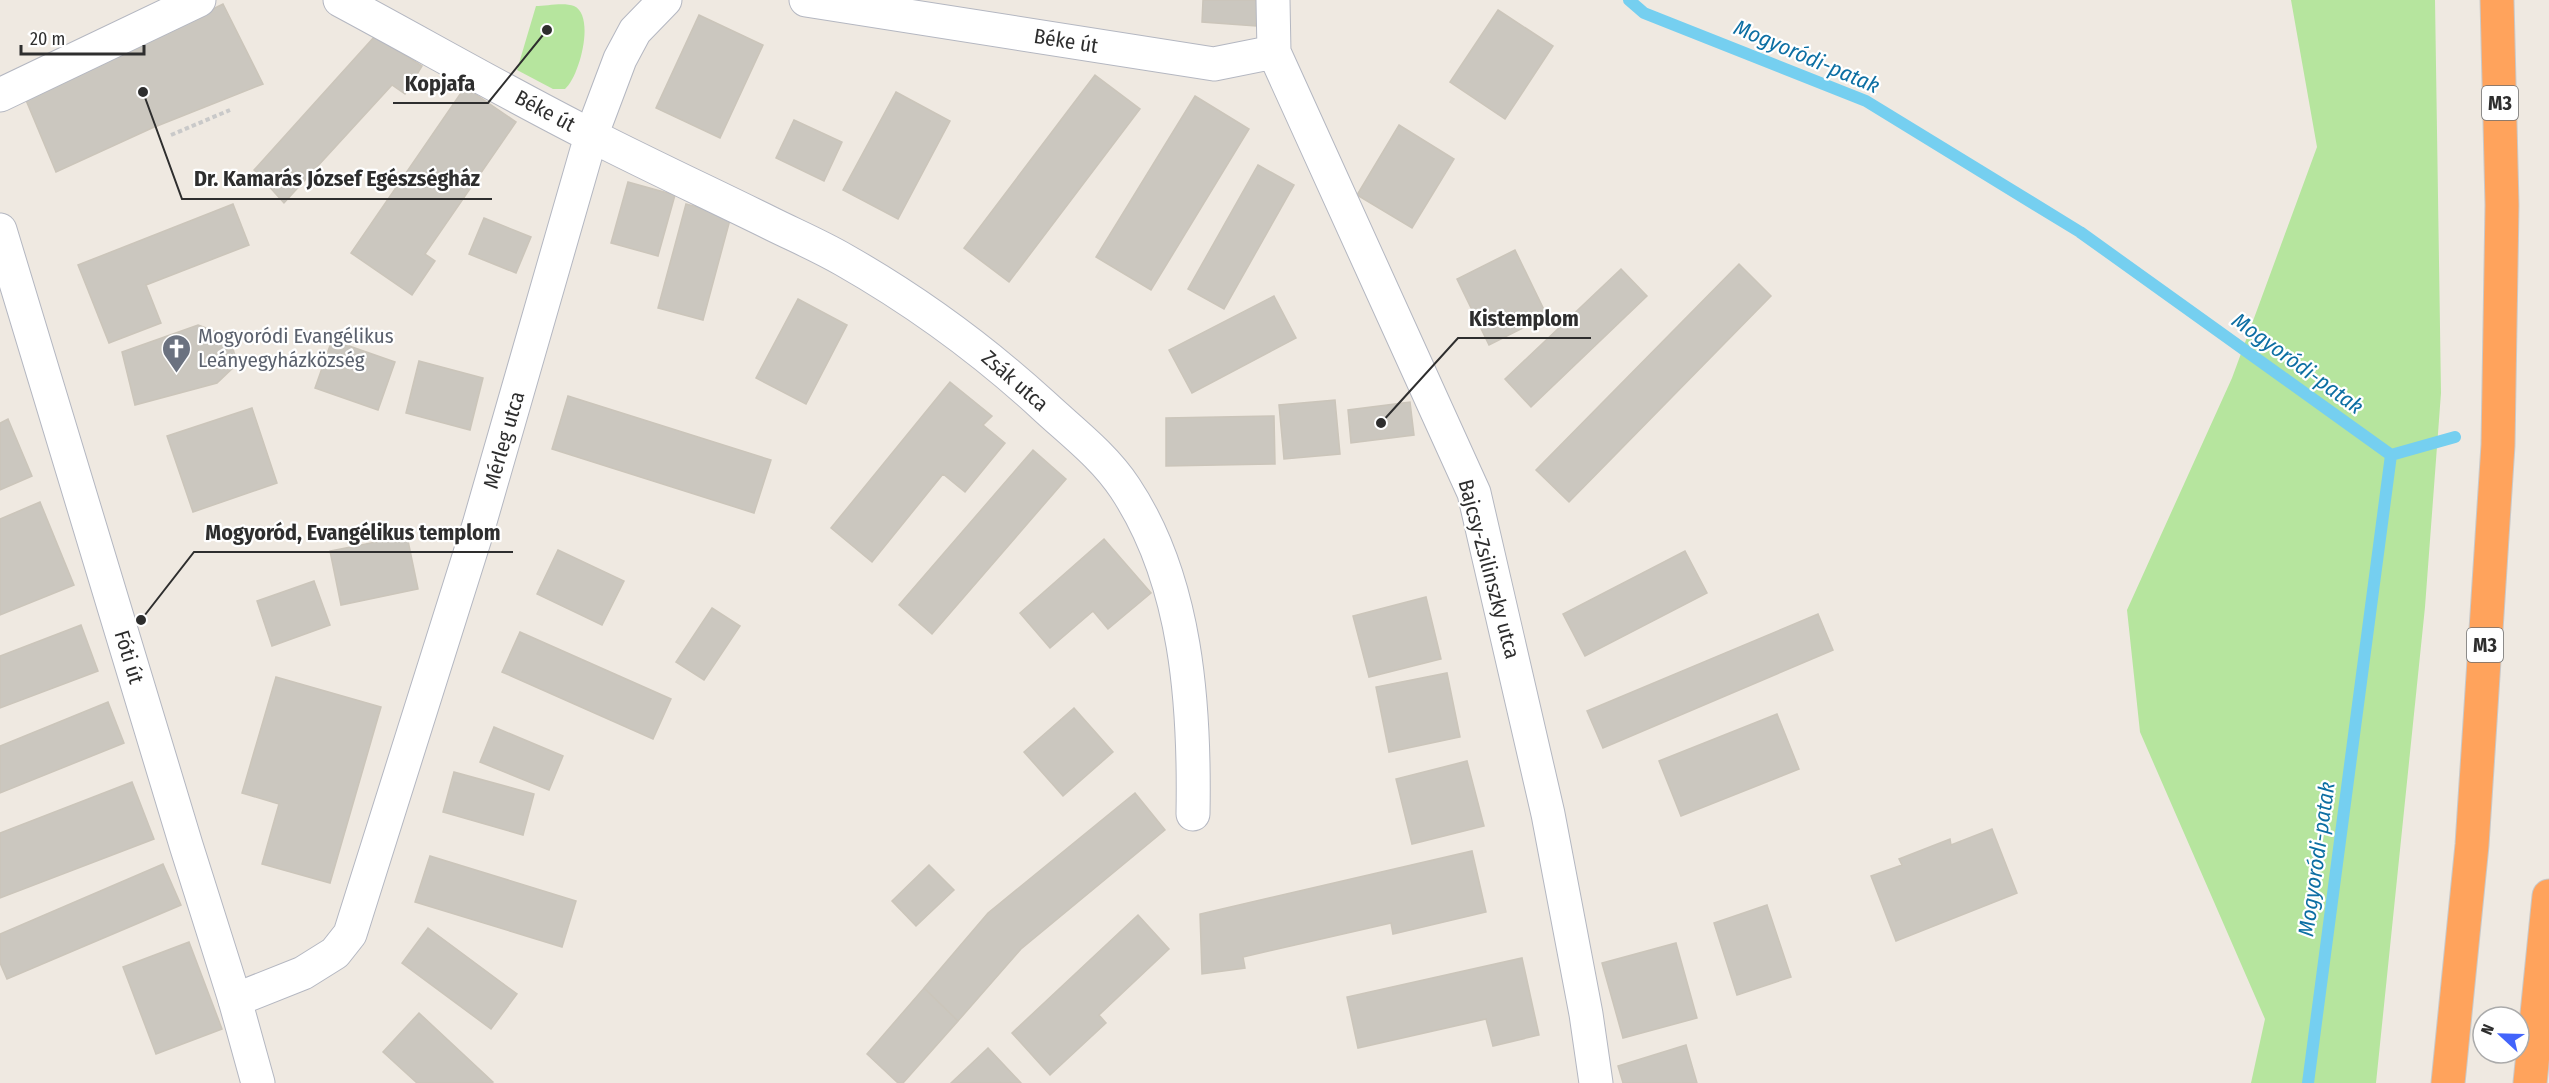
<svg xmlns="http://www.w3.org/2000/svg" width="2549" height="1083" font-family="'Fira Sans Condensed',sans-serif">
<style>
.green{fill:#b6e59e}
.lines{fill:none;stroke-linecap:round;stroke-linejoin:round}
.stream{stroke:#75cff0;stroke-width:12}
.building{fill:#cbc7bf;stroke:#cbc5ba;stroke-width:1.5}
.minor-casing{stroke:#b4b7c1;stroke-width:35}
.secondary-casing{stroke:#b4b7c1;stroke-width:35}
.motorway-casing{stroke:#c9c9c9;stroke-width:35}
.path{stroke:#c9c9c9;stroke-width:4;stroke-dasharray:4.5 3;stroke-linecap:butt}
.minor{stroke:#fff;stroke-width:33}
.secondary{stroke:#fff;stroke-width:33}
.motorway{stroke:#ffa35c;stroke-width:33}
.labels{text-anchor:middle;stroke-width:4.5;stroke-linejoin:round;paint-order:stroke}
.shield{fill:#fff;stroke:#6d6d6d;stroke-width:1.5}
.shield-label{font-size:20px;font-weight:bold;fill:#2e2e2e}
.street-label{font-size:21px;fill:#2e2e2e;stroke:#fff}
.worship-label{font-size:21px;fill:#5b616d;stroke:#fff;text-anchor:start}
.water-label{font-size:22px;font-style:italic;fill:#0d6fa3;stroke:#fff}
.leader{fill:none;stroke:#2e2e2e;stroke-width:2}
.callout-dot{fill:#2e2e2e;stroke:#fff;stroke-width:2}
.callout-label{font-size:22px;text-anchor:middle;font-weight:bold;fill:#2e2e2e;stroke:#fff;stroke-width:4.5;stroke-linejoin:round;paint-order:stroke}
</style>
<rect width="100%" height="100%" fill="#efe9e1"/>
<path class="green" d="M2291,0H2435L2441,393L2425,607L2376,1083H2251L2265,1019L2140,732L2127,610L2232,378L2317,147Z
M536,6C546,6 564,2 574,6C596,16 579,78 565,89H553L517,70Z"/>
<g class="lines">
<path class="stream" d="M1629,0L1644,13L1866,101L2080,232L2391,455L2308,1083
M2391,455L2455,437"/>
</g>
<path class="building" d="M1203,0H1258L1256,26L1202,22Z
M223,4L263,84L152,128L56,172L26,100Z
M1498,10L1553,46L1505,119L1450,82Z
M699,15L763,45L720,138L656,108Z
M375,36L422,66L405,94L392,85L284,203L254,170Z
M1095,75L1140,109L1009,282L964,248Z
M465,87L516,122L425,254L435,261L412,295L351,253Z
M896,92L950,121L898,219L843,190Z
M1195,96L1249,129L1151,290L1096,257Z
M794,120L842,142L824,181L776,158Z
M1399,125L1454,159L1412,228L1357,195Z
M1258,165L1294,185L1224,309L1188,289Z
M628,182L675,195L658,256L611,243Z
M233,204L249,245L146,285L161,323L109,343L78,265Z
M686,204L731,216L703,320L658,308Z
M484,218L531,237L516,273L469,254Z
M1515,250L1547,316L1489,345L1457,279Z
M1739,264L1771,296L1569,502L1536,470Z
M1621,269L1647,296L1531,407L1505,379Z
M1274,296L1296,338L1192,393L1169,350Z
M798,299L847,325L806,404L756,378Z
M198,325L230,337L237,364L217,383L135,405L122,352Z
M332,340L395,362L378,410L315,388Z
M419,361L483,378L470,430L406,413Z
M950,382L992,416L983,425L1005,443L965,492L943,474L872,562L831,528Z
M568,396L771,460L754,513L552,449Z
M1335,400L1340,454L1284,459L1279,405Z
M1410,402L1414,435L1351,443L1348,410Z
M252,408L277,483L193,512L167,436Z
M1274,416L1275,464L1166,466V418Z
M8,419L32,476L0,490V423Z
M1033,450L1066,479L932,634L899,605Z
M40,502L74,585L0,615V519Z
M407,536L418,589L341,605L330,551Z
M1104,539L1151,593L1108,629L1093,611L1050,648L1020,613Z
M558,550L624,581L602,625L537,594Z
M1685,551L1707,593L1585,656L1563,614Z
M314,581L330,625L272,646L257,601Z
M1426,597L1441,659L1369,677L1353,616Z
M712,608L740,626L704,680L676,662Z
M1818,614L1833,650L1603,748L1587,711Z
M81,625L98,671L0,708V656Z
M520,632L671,699L653,739L502,672Z
M1447,673L1460,737L1389,752L1376,687Z
M276,677L381,707L330,883L262,864L279,804L242,793Z
M108,702L124,743L0,793V746Z
M1074,708L1113,752L1063,796L1024,752Z
M1777,714L1799,769L1681,816L1659,761Z
M494,727L563,756L549,790L480,762Z
M1467,761L1484,826L1412,844L1396,779Z
M454,772L534,794L523,835L443,812Z
M132,782L154,839L0,898V833Z
M1135,793L1165,830L1021,949L958,1021L924,988L988,913Z
M1992,829L2017,893L1896,941L1871,876L1902,865L1899,859L1950,839L1951,845Z
M1472,851L1486,912L1393,934L1391,923L1243,957L1245,968L1202,974L1200,914Z
M430,856L576,901L562,947L415,902Z
M163,864L181,905L7,979L0,963V934Z
M929,865L954,890L916,926L892,901Z
M1767,905L1791,977L1737,995L1714,923Z
M1138,915L1169,949L1099,1015L1106,1023L1050,1075L1012,1033Z
M428,928L517,994L491,1029L402,963Z
M189,942L222,1029L156,1054L123,967Z
M1676,943L1697,1018L1623,1038L1602,963Z
M1522,958L1539,1035L1493,1046L1486,1019L1358,1048L1347,997Z
M924,988L958,1021L903,1083H898L867,1054Z
M419,1013L493,1082L491,1083H417L383,1052Z
M1686,1045L1697,1083H1623L1618,1066Z
M988,1048L1021,1083H951Z"/>
<g class="lines">
<defs>
<path id="minor" d="M340,0C424,45 507,93 592,136C651,166 711,194 770,223C794,235 820,246 844,260C916,301 983,350 1044,406C1072,432 1104,456 1125,488C1187,581 1195,705 1193,814
M806,0L1214,64L1274,52
M1273,0L1274,52L1474,493L1548,814L1586,1014L1596,1083
M0,95L199,0
M235,1000L303,973L335,953L350,934L479,525L591,136L620,59L635,31L665,0"/>
<path id="secondary" d="M0,230L186,845L235,1000L258,1083"/>
<path id="motorway" d="M2448,1083L2472,845L2498,445L2502,205L2497,0
M2530,1083L2549,896"/>
</defs>
<use href="#minor" class="minor-casing"/>
<use href="#secondary" class="secondary-casing"/>
<use href="#motorway" class="motorway-casing"/>
<path class="path" d="M171,135L230,110"/>
<use href="#minor" class="minor"/>
<use href="#secondary" class="secondary"/>
<use href="#motorway" class="motorway"/>
</g>
<defs>
<symbol id="church-pin" viewBox="-11 -11 22 30"><path d="M0 17L-7.5 6A9.5 9.5 0 1 1 7.5 6Z" fill="#6b7280" stroke="#fff"/><path d="M-1.2-6h2.4v3.5h3.3v2.4h-3.3V6h-2.4V-.1h-3.3v-2.4h3.3Z" fill="#fff"/></symbol>
</defs>
<g fill-rule="evenodd">
<use href="#church-pin" x="160" y="332" width="33" height="45"/>
</g>
<g class="labels">
<g class="shield">
<rect x="2482" y="86" width="36" height="34" rx="4.5"/>
<rect x="2467" y="628" width="36" height="34" rx="4.5"/>
</g>
<g class="shield-label">
<text x="2500" y="110">M3</text>
<text x="2485" y="652">M3</text>
</g>
<g class="street-label">
<text transform="translate(1066 41) rotate(9)" y="7">Béke út</text>
<text transform="translate(545 111) rotate(28)" y="7">Béke út</text>
<text transform="translate(1015 381) rotate(41)" y="7">Zsák utca</text>
<text transform="translate(504 440) rotate(-74)" y="7">Mérleg utca</text>
<text transform="translate(1489 569) rotate(75)" y="7">Bajcsy-Zsilinszky utca</text>
<text transform="translate(129 657) rotate(73)" y="7">Fóti út</text>
</g>
<g class="worship-label">
<text x="198" y="343">Mogyoródi Evangélikus<tspan x="198" dy="24">Leányegyházközség</tspan></text>
</g>
<g class="water-label">
<text transform="translate(1807 56) rotate(23)" y="8">Mogyoródi-patak</text>
<text transform="translate(2298 363) rotate(36)" y="8">Mogyoródi-patak</text>
<text transform="translate(2316 859) rotate(-82)" y="8">Mogyoródi-patak</text>
</g>
</g>
<path class="leader" d="M547 30L488 103H393M143 92L182 199H492M1381 423L1458 338H1591M141 620L194 552H513"/>
<g class="callout-dot">
<circle cx="547" cy="30" r="6"/>
<circle cx="143" cy="92" r="6"/>
<circle cx="1381" cy="423" r="6"/>
<circle cx="141" cy="620" r="6"/>
</g>
<g class="callout-label">
<text x="440" y="91">Kopjafa</text>
<text x="337" y="186">Dr. Kamarás József Egészségház</text>
<text x="1524" y="326">Kistemplom</text>
<text x="353" y="540">Mogyoród, Evangélikus templom</text>
</g>
<g transform="translate(2501 1035) rotate(292)"><circle r="28" fill="#ffffff" stroke="#ababab" stroke-width="1.5"/>
<path d="M0-4.5L10 22L0 15L-10 22Z" fill="#4264fb"/>
<text y="-9" font-size="16" font-weight="bold" text-anchor="middle" fill="#2e2e2e">N</text>
</g>
<path d="M21 45v9h123v-9" fill="none" stroke="#2e2e2e" stroke-width="3"/>
<text x="30" y="45" font-size="18" fill="#2e2e2e" stroke="#ffffff" stroke-width="4.5" paint-order="stroke">20 m</text>
</svg>
